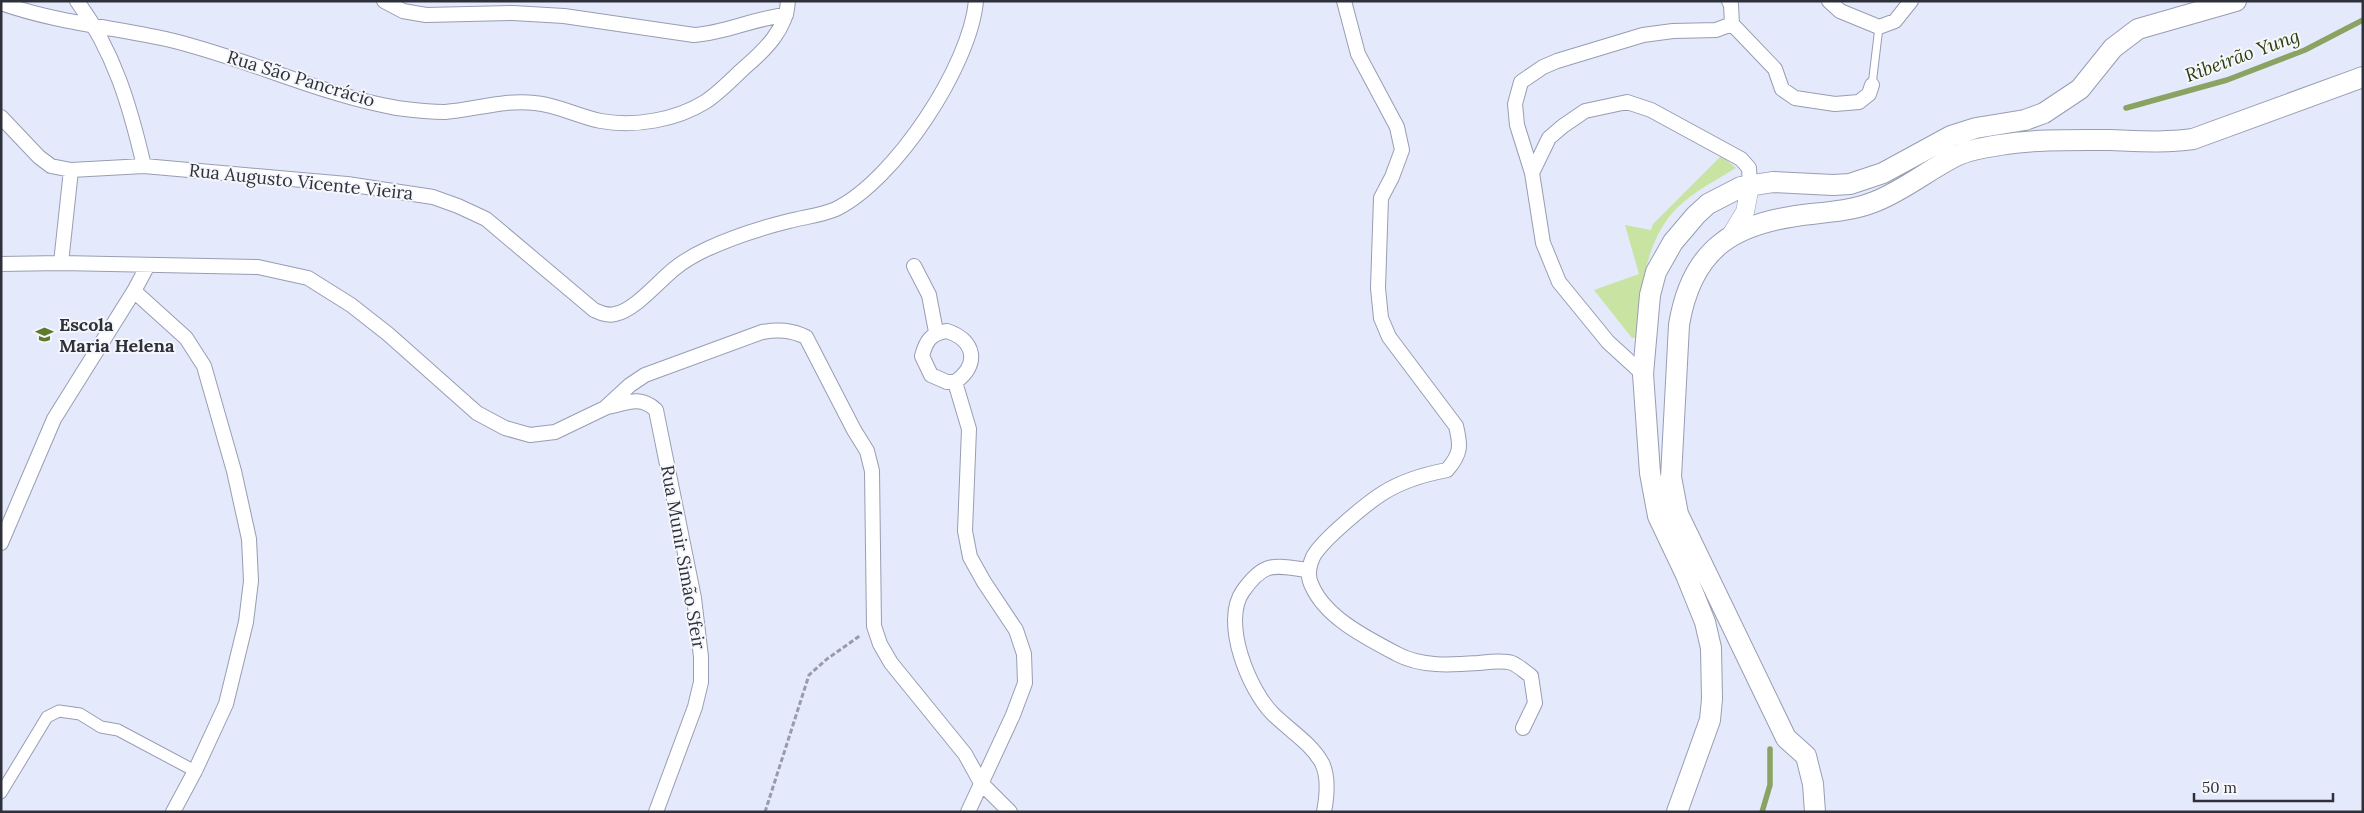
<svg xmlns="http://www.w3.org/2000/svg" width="2364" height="813" font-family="Lora,serif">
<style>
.green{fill:#c8e3a2}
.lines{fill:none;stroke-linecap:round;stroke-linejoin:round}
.stream{stroke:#8aa362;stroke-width:5.5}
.service-casing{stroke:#989db3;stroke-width:9}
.pedestrian-casing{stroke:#989db3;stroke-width:13}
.minor-casing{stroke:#989db3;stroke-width:16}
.tertiary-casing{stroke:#989db3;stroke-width:19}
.secondary-casing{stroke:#989db3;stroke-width:22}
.path{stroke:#989baa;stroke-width:3;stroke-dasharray:5 2.5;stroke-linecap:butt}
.service{stroke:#fff;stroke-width:7}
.pedestrian{stroke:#fff;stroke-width:11}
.minor{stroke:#fff;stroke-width:14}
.tertiary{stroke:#fff;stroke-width:18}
.secondary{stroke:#fff;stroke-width:20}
.labels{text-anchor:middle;stroke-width:4;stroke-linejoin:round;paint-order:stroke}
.street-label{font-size:18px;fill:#2f313a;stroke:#f6f7fc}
.poi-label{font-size:18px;font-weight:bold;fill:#2f313a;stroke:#f6f7fc;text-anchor:start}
.water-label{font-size:19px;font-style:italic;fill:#2e3f0e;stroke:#f6f7fc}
</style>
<rect width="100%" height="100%" fill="#e5e9fc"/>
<path class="green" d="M1721,156L1736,168C1716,180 1695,191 1678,207C1644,240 1641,292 1637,337L1632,338L1594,290L1639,274L1625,225L1651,230L1653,224Z"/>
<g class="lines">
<path class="stream" d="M2126,108L2227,80L2305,50L2363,20
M1762,812L1770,785V749"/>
<defs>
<path id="service" d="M1872,85L1879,27"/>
<path id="pedestrian" d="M1,793L47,717L59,711L80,714L101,727L118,730L195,771"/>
<path id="minor" d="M77,1C114,51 130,106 144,166
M384,1L403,11L426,15L513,13L564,16L694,35C726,33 754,18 786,15
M1344,1L1358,54L1397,127L1402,150L1392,177L1381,198L1378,288L1381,318L1389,337L1456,426C1461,446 1461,454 1447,470C1426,474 1402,481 1383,493C1367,503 1321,541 1313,557C1309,566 1307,577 1312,586C1326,618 1367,638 1397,654C1421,667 1451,665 1478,663C1488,662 1503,660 1512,663C1519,666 1525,672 1531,676L1535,703L1523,728
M1729,1L1731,5L1732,24
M1829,1L1840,11L1879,27L1895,21L1911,1
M1,3C54,22 111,27 166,39C244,57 318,94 397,108C412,110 430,112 445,112C475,110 504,99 535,103C558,105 579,117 601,121C635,127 676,120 705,102C719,93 732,79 744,68C764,51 787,29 788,1
M1732,24L1775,69L1782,89L1795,98L1835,104L1859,102L1869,94L1872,85
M1,117L39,157L51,166L71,170L144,166L347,184L433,197L458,206L486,219L594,310C601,313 607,316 615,314C634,311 659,281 674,269C684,261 696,254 707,249C733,237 761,228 789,221C804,217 823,215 836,209C895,180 970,66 976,1
M1532,173L1549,138L1563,126L1585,111L1627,102L1651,110L1741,159L1749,168L1750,186
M61,263L71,170
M1,264L61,263L258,267L308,278L351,305L388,334L477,413L505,428L530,435L555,432L605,408L630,385L645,375L762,332C779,329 791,330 806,337L854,430L867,451L872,471L874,626L880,644L891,663L965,754L981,783L1010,812
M148,265L134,291L186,338L204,366L234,471L249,539L251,581L246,622L226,704L195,771L173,812
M914,266L929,295L936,332
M947,331C975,340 980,365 955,382H947L931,375L922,356C926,341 931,333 947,331Z
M1643,374L1608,342L1559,282L1543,243L1532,173L1517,125L1515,104L1521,82L1543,67L1557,61L1643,35L1673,31L1716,30L1732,24
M955,382L969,429L965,531L970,557L984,582L1016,630L1024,654L1025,683L1013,715L968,812
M608,407C627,403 640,395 656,410L694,598L701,657V682L695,707L656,812
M1,543L54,419L134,291
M1308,570C1274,566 1265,560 1243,591C1221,622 1249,690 1273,714C1289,730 1311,743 1322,763C1329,777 1327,796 1324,812"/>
<path id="tertiary" d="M1731,235L1745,212L1750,186"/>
<path id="secondary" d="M1677,812L1710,720L1712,699L1711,648L1705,622L1686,575L1658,516L1650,473L1643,374L1650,295L1656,272L1673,242L1696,215L1708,204L1741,187L1773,182L1833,185L1850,184L1883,173L1951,136L1976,128L2025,120L2044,113L2080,89L2113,48L2138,29L2236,1
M1815,812L1813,784L1806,756L1786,738L1678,514L1671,477L1679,325C1692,246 1736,222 1811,214C1831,212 1854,210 1874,202C1903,191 1928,170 1956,156C1968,150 1987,147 2000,145C2035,139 2074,140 2110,140C2138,141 2165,143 2193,139L2363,77"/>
</defs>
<use href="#service" class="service-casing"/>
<use href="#pedestrian" class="pedestrian-casing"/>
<use href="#minor" class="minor-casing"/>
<use href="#tertiary" class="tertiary-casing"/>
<use href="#secondary" class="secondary-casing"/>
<path class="path" d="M765,812L809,675L827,659L861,635"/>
<use href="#service" class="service"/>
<use href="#pedestrian" class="pedestrian"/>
<use href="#minor" class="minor"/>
<use href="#tertiary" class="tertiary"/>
<use href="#secondary" class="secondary"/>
</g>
<defs>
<symbol id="school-bare" viewBox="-9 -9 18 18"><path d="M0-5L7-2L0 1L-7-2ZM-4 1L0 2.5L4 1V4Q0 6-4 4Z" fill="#5f7a2e" stroke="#f6f7fc" stroke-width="2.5" paint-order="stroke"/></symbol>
</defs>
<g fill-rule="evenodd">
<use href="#school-bare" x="32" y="322" width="25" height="25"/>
</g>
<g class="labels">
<g class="street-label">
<text transform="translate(301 79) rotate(17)" y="6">Rua São Pancrácio</text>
<text transform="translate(301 182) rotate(6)" y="6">Rua Augusto Vicente Vieira</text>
<text transform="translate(683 557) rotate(80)" y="6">Rua Munir Simão Sfeir</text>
</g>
<g class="poi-label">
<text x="59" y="331">Escola<tspan x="59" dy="21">Maria Helena</tspan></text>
</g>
<g class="water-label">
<text transform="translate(2242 55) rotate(-20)" y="7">Ribeirão Yung</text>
</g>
</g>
<rect width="2364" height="813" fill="none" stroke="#2f313a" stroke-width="5"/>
<path d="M2194 793v8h139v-8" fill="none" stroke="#2f313a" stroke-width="2.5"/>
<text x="2202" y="793" font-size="15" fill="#2f313a" stroke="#f6f7fc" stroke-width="4" paint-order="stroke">50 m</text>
</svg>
